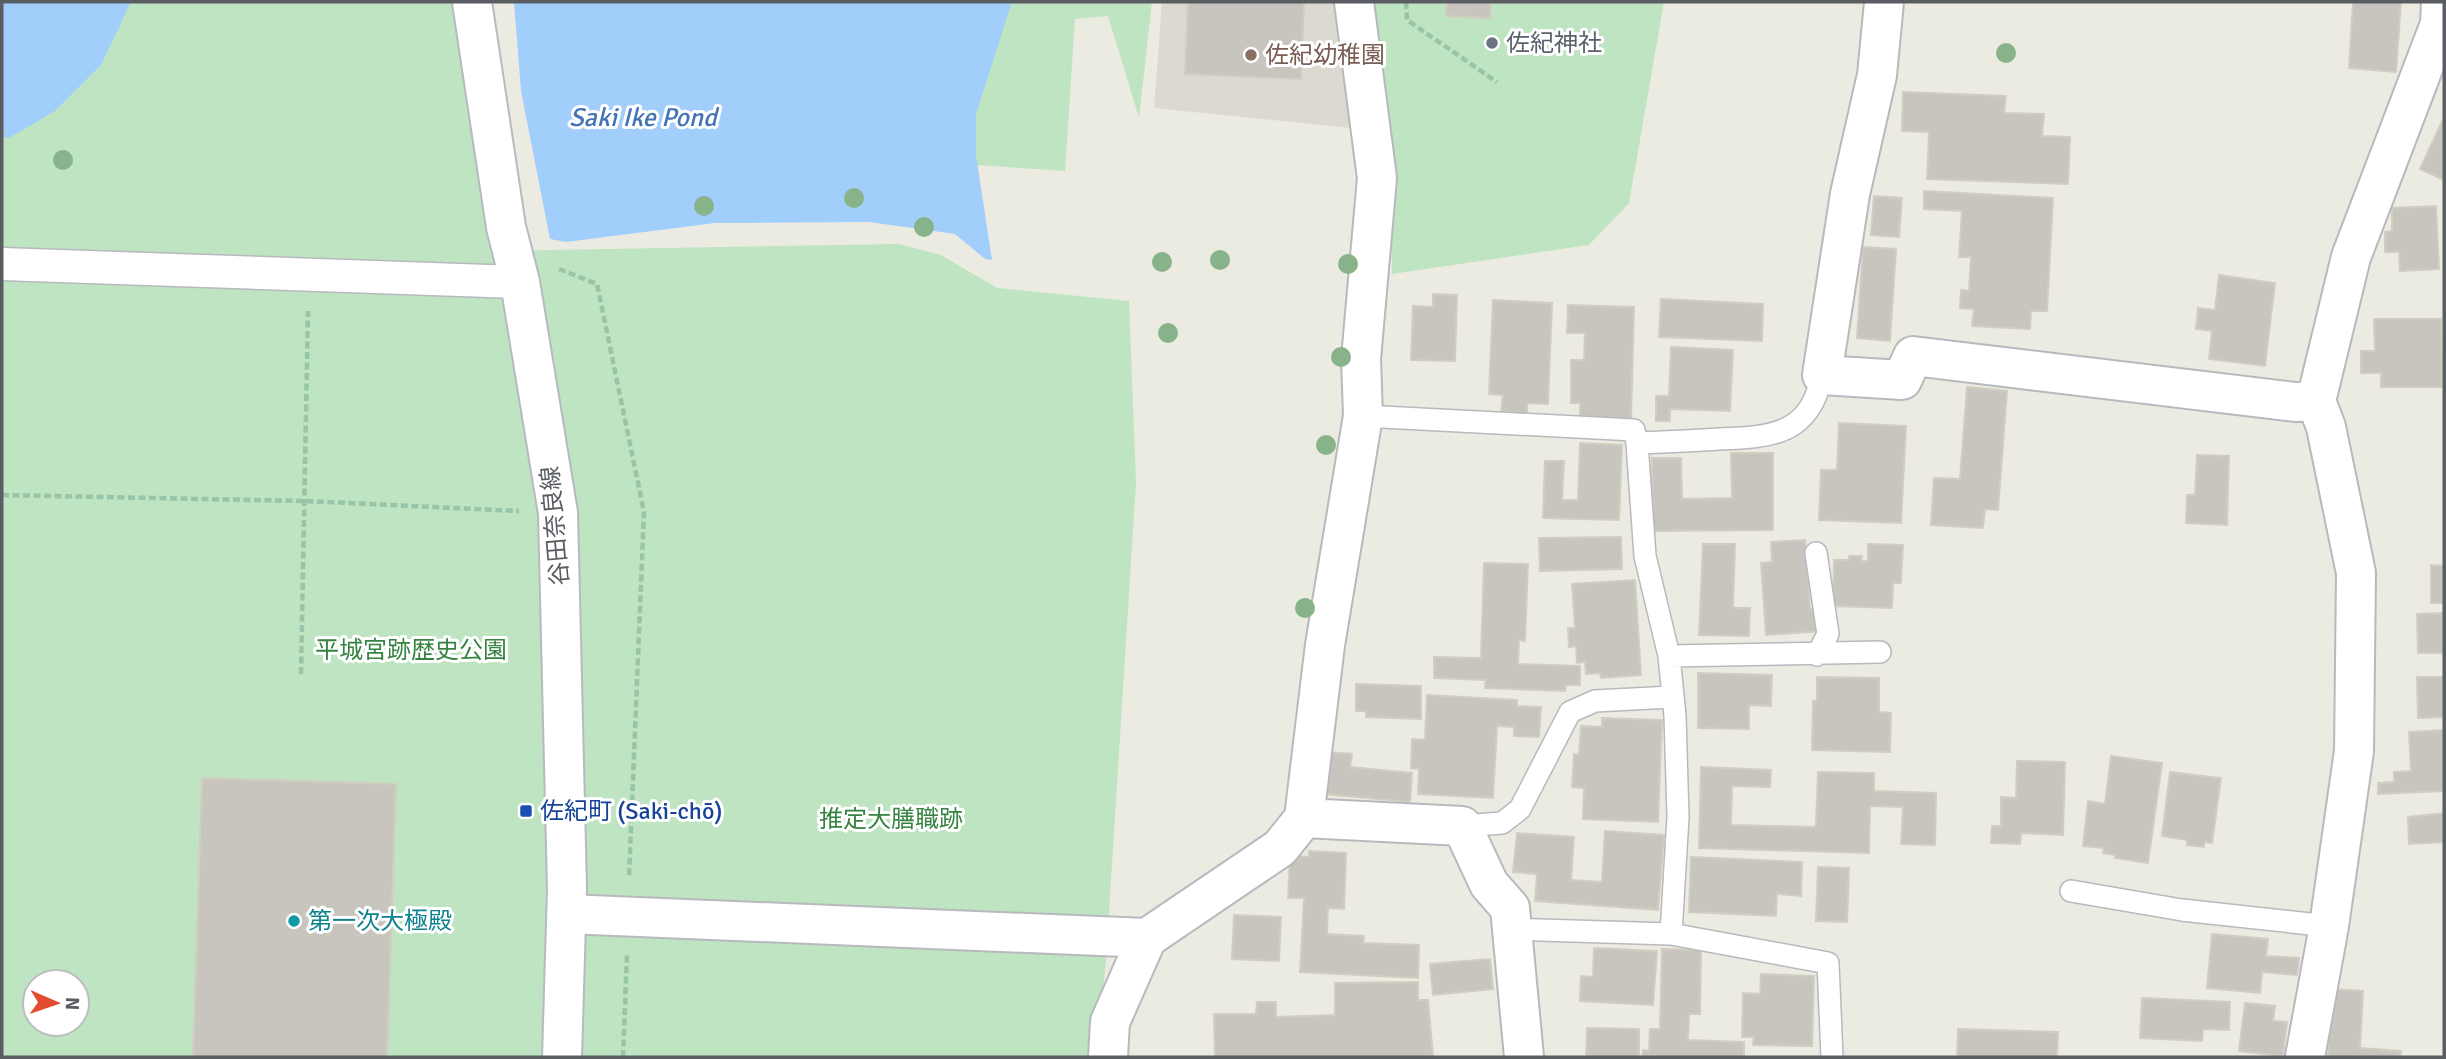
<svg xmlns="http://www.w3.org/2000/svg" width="2446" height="1059" font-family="Signika,'Noto Sans JP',sans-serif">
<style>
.education{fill:#dcdad0}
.green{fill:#bee4c1;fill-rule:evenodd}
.water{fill:#a2cefc}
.building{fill:#c8c5bf;stroke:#d1cdc0;stroke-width:2}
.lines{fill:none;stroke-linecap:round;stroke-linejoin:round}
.service-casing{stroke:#b7b9be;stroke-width:24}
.pedestrian-casing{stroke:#b7b9be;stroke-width:35}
.minor-casing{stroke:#b7b9be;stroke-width:42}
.secondary-casing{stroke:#b7bac0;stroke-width:42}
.path{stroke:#98c4a8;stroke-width:4.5;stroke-dasharray:7 3.5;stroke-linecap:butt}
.service{stroke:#fff;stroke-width:21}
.pedestrian{stroke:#fff;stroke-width:32}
.minor{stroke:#fff;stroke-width:38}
.secondary{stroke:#fff;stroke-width:38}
.tree{fill:#88b289}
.worship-dot{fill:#6b7280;stroke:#fff;stroke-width:2.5}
.education-dot{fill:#8d6e63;stroke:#fff;stroke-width:2.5}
.transit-dot{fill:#1a4fb4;stroke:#fff;stroke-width:2.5}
.culture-dot{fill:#0f9aa8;stroke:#fff;stroke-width:2.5}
.labels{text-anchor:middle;stroke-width:6;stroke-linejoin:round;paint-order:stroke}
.worship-label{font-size:24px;fill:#5b616d;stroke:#fff;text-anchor:start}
.education-label{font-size:24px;fill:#785e54;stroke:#fff;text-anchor:start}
.street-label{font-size:24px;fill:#5a5d62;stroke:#fff}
.park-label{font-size:24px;fill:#378341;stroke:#fff}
.transit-label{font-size:24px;fill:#164399;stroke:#fff;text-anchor:start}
.culture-label{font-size:24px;fill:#0d838f;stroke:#fff;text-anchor:start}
.water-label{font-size:26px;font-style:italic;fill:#4373b5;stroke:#fff}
</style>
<rect width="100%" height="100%" fill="#ecebe1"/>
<path class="education" d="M1162,2H1338L1351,128L1154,108Z"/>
<path class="green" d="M2,2H455L493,251L899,244L941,255L997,288L1129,301L1136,483L1106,960L1096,1057H2ZM35,982H77V1024H35Z
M985,2H1152L1139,118L1108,16L1075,19L1065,171L918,161Z
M1371,2H1664L1629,203L1589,245L1392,274L1390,152Z"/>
<path class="water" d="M2,2H131L101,65L55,111L9,138L2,137Z
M514,2H1012L976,114V155L992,260L985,259L955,234L869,222L715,223L566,242L550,239L521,91Z"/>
<path class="building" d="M1188,2H1304L1301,79L1185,74Z
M1447,2H1491L1490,18L1446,16Z
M2353,2H2401L2396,72L2349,68Z
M1903,92L2006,96L2004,113L2044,114L2042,136L2070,137L2068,184L1927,179L1929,132L1902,131Z
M2444,117V180L2420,169Z
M1924,191L2053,198L2047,311H2031L2030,329L1972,326L1974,309L1960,308L1961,290L1969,291L1971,257H1959L1962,211L1924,209Z
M1874,196L1902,198L1899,237L1871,235Z
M2436,206L2439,269L2400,271L2399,252H2385V232L2392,231V208Z
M1863,247L1896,249L1890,341L1857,338Z
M2219,275L2275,283L2265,366L2209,359L2212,331L2196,329L2198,308L2215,310Z
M1433,294L1457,295L1455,361L1411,360L1413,306L1433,307Z
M1661,299L1763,304L1762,341L1659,337Z
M1493,300L1552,303L1548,404L1527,403V413L1501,412L1503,395L1489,394Z
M1568,305L1634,307L1631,420L1580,419V403H1571V360H1584L1585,333H1567Z
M2374,319H2441L2442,387H2381V373H2361V351H2375Z
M1671,347L1733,350L1730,411L1670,409V421H1656V396H1669Z
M1967,387L2007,391L1998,510L1985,509L1983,528L1931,525L1934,478L1960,479Z
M1839,423L1906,426L1901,523L1819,520L1821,470H1837Z
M1580,443L1622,445L1619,520L1543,518L1545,461H1564L1562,500H1578Z
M1731,453H1773V530L1653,531L1652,458H1681L1682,499L1732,498Z
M2197,455L2229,456L2227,525L2186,523L2187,495H2195Z
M1621,537L1622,569L1540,571L1539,538Z
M1805,540L1810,609H1820L1822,631L1766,635L1761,563L1772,562L1771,542Z
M1703,544H1735L1733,608H1750L1749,636L1699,635Z
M1868,544L1903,545L1901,583H1893L1892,608L1833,606L1834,560H1849V556H1862L1861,561H1868Z
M1484,563L1528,564L1525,641L1519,640L1518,664L1580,666V685H1566L1565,691L1485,688L1486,680L1434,678V657L1481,658Z
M2431,565L2444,566V603H2431Z
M1635,580L1641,675L1601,678L1600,673L1586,674L1585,662L1577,663L1576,646L1569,647L1568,628H1575L1572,584Z
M2444,613V653H2418L2417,614Z
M1698,673L1772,675L1771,706L1749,705V729L1698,728Z
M1817,677L1879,678V712L1891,713L1890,752L1812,750L1813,701H1817Z
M2417,677H2444V717L2418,718Z
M1356,684L1421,686V719L1366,717V711H1356Z
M1427,695L1517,700V706L1541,707L1539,737L1514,736V727L1497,726L1493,798L1418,794L1419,769L1411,768L1412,739L1425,740Z
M1602,718L1662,720L1658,822L1583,819L1584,788L1572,787L1574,754L1579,755L1581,726L1602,727Z
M2444,730V791L2378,794V783L2394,782V772L2411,771L2409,732Z
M1328,752L1352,754L1350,767L1412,773L1410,802L1324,794Z
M2111,756L2162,763L2148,863L2115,858V855L2103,853L2104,848L2083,846L2088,801L2105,804Z
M2017,761L2065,762L2063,835L2021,833L2020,844L1991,843L1992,826H2001V797L2016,798Z
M1701,767L1771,770L1770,787L1732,786L1731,825L1816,827L1818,772L1874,773V791L1936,793L1935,845L1901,844L1903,807L1870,806L1869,853L1699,848Z
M2170,772L2221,778L2212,843L2204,842V847L2187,845V840L2162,836Z
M202,778L396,784L387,1057H193Z
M2444,813V842L2409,844L2408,817Z
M1605,831L1664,835L1658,910L1535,901L1537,874L1513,872L1517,833L1574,837L1571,880L1602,882Z
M1309,851L1346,853L1344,909L1328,908L1327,934L1364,936L1363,943L1419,945L1418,978L1300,972L1304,898H1288L1290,859L1293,856L1309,857Z
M1691,857L1802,862L1801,896L1777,894L1776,916L1689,912Z
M1818,867L1849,868L1847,922L1816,921Z
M1234,915L1281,917L1279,961L1232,959Z
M2212,934L2268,939L2266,956L2299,958L2297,975L2262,972L2260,993L2207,988Z
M1594,948L1657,951L1653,1005L1580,1001L1581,976L1593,977Z
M1662,949L1701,950L1700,1014H1689L1688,1040L1744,1042V1057H1642L1643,1050L1649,1051L1650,1029H1660Z
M1490,959L1493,989L1433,995L1430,964Z
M1761,974L1814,976L1812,1046L1753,1045L1754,1037H1742L1743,993L1760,994Z
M1418,982V1000H1428L1433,1057H1215L1214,1014H1256L1257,1002H1276V1017L1335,1015V983Z
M2332,989L2363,991L2360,1048L2401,1051L2400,1057H2328Z
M2142,998L2230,1002L2229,1030L2203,1029L2202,1041L2140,1038Z
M2245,1003L2275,1006L2273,1021L2287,1022L2283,1056L2239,1051Z
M1587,1028L1639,1029V1057H1586Z
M1958,1029L2058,1032L2057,1057H1957Z"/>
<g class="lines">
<defs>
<path id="service" d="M1363,416L1634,430L1637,443C1665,442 1692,441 1719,439C1772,437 1810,435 1822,375
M1637,443L1645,556L1669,656L1675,716L1678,817L1671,934
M1816,553L1828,634L1817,655
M1669,656L1880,652
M1462,826L1502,823L1520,809L1570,712L1595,701L1671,697
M2071,891L2182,910L2329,926
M1511,929L1671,934L1828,963L1832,1057"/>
<path id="pedestrian" d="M2,264L520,282"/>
<path id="minor" d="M1884,2L1877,75L1850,194L1822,375L1902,380L1913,356L2296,402L2316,401
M1304,818L1462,826L1489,884L1510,908L1524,1057
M567,914L1147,938
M1108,1057L1110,1022L1147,938L1280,848L1304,818L1325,645L1363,416L1361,359L1377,178L1354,2
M2305,1057L2329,926L2354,751L2356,573L2326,427L2316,401L2351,257L2440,24L2441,2"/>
<path id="secondary" d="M472,2L506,227L520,282L558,513L567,889L562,1057"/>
</defs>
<use href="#service" class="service-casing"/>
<use href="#pedestrian" class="pedestrian-casing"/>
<use href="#minor" class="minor-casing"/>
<use href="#secondary" class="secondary-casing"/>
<path class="path" d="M1406,2L1407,20L1497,82
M559,269L597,284L644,512L629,877
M2,495L305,501L519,511
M301,674L308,311
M623,1057L627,955"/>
<use href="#service" class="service"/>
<use href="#pedestrian" class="pedestrian"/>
<use href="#minor" class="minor"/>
<use href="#secondary" class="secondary"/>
</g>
<g class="tree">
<circle cx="2006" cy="53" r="10"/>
<circle cx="63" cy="160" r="10"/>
<circle cx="854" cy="198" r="10"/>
<circle cx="704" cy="206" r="10"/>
<circle cx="924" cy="227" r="10"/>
<circle cx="1220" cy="260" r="10"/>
<circle cx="1162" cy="262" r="10"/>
<circle cx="1348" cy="264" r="10"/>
<circle cx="1168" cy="333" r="10"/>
<circle cx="1341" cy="357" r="10"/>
<circle cx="1326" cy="445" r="10"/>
<circle cx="1305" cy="608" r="10"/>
</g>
<circle class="worship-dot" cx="1492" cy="43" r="7"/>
<circle class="education-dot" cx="1251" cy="55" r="7"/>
<rect class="transit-dot" x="519" y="804" width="14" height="14" rx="3.5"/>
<circle class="culture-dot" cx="294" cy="921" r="7"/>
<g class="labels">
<g class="worship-label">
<text x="1506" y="51">佐紀神社</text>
</g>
<g class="education-label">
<text x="1265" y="63">佐紀幼稚園</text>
</g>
<g class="street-label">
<text transform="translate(555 526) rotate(-95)" y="8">谷田奈良線</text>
</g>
<g class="park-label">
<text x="411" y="658">平城宮跡歴史公園</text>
<text x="891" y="827">推定大膳職跡</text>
</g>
<g class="transit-label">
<text x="540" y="819">佐紀町 (Saki-chō)</text>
</g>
<g class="culture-label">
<text x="308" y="929">第一次大極殿</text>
</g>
<g class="water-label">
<text x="643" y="126">Saki Ike Pond</text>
</g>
</g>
<rect width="2446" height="1059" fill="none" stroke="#5a5d62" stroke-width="7"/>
<g transform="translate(56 1003) rotate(92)"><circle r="33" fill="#ffffff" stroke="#bdbec0" stroke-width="2"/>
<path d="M0-5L12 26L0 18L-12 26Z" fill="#e34c31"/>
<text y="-10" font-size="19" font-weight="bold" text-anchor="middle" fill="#5a5d62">N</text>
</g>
</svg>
